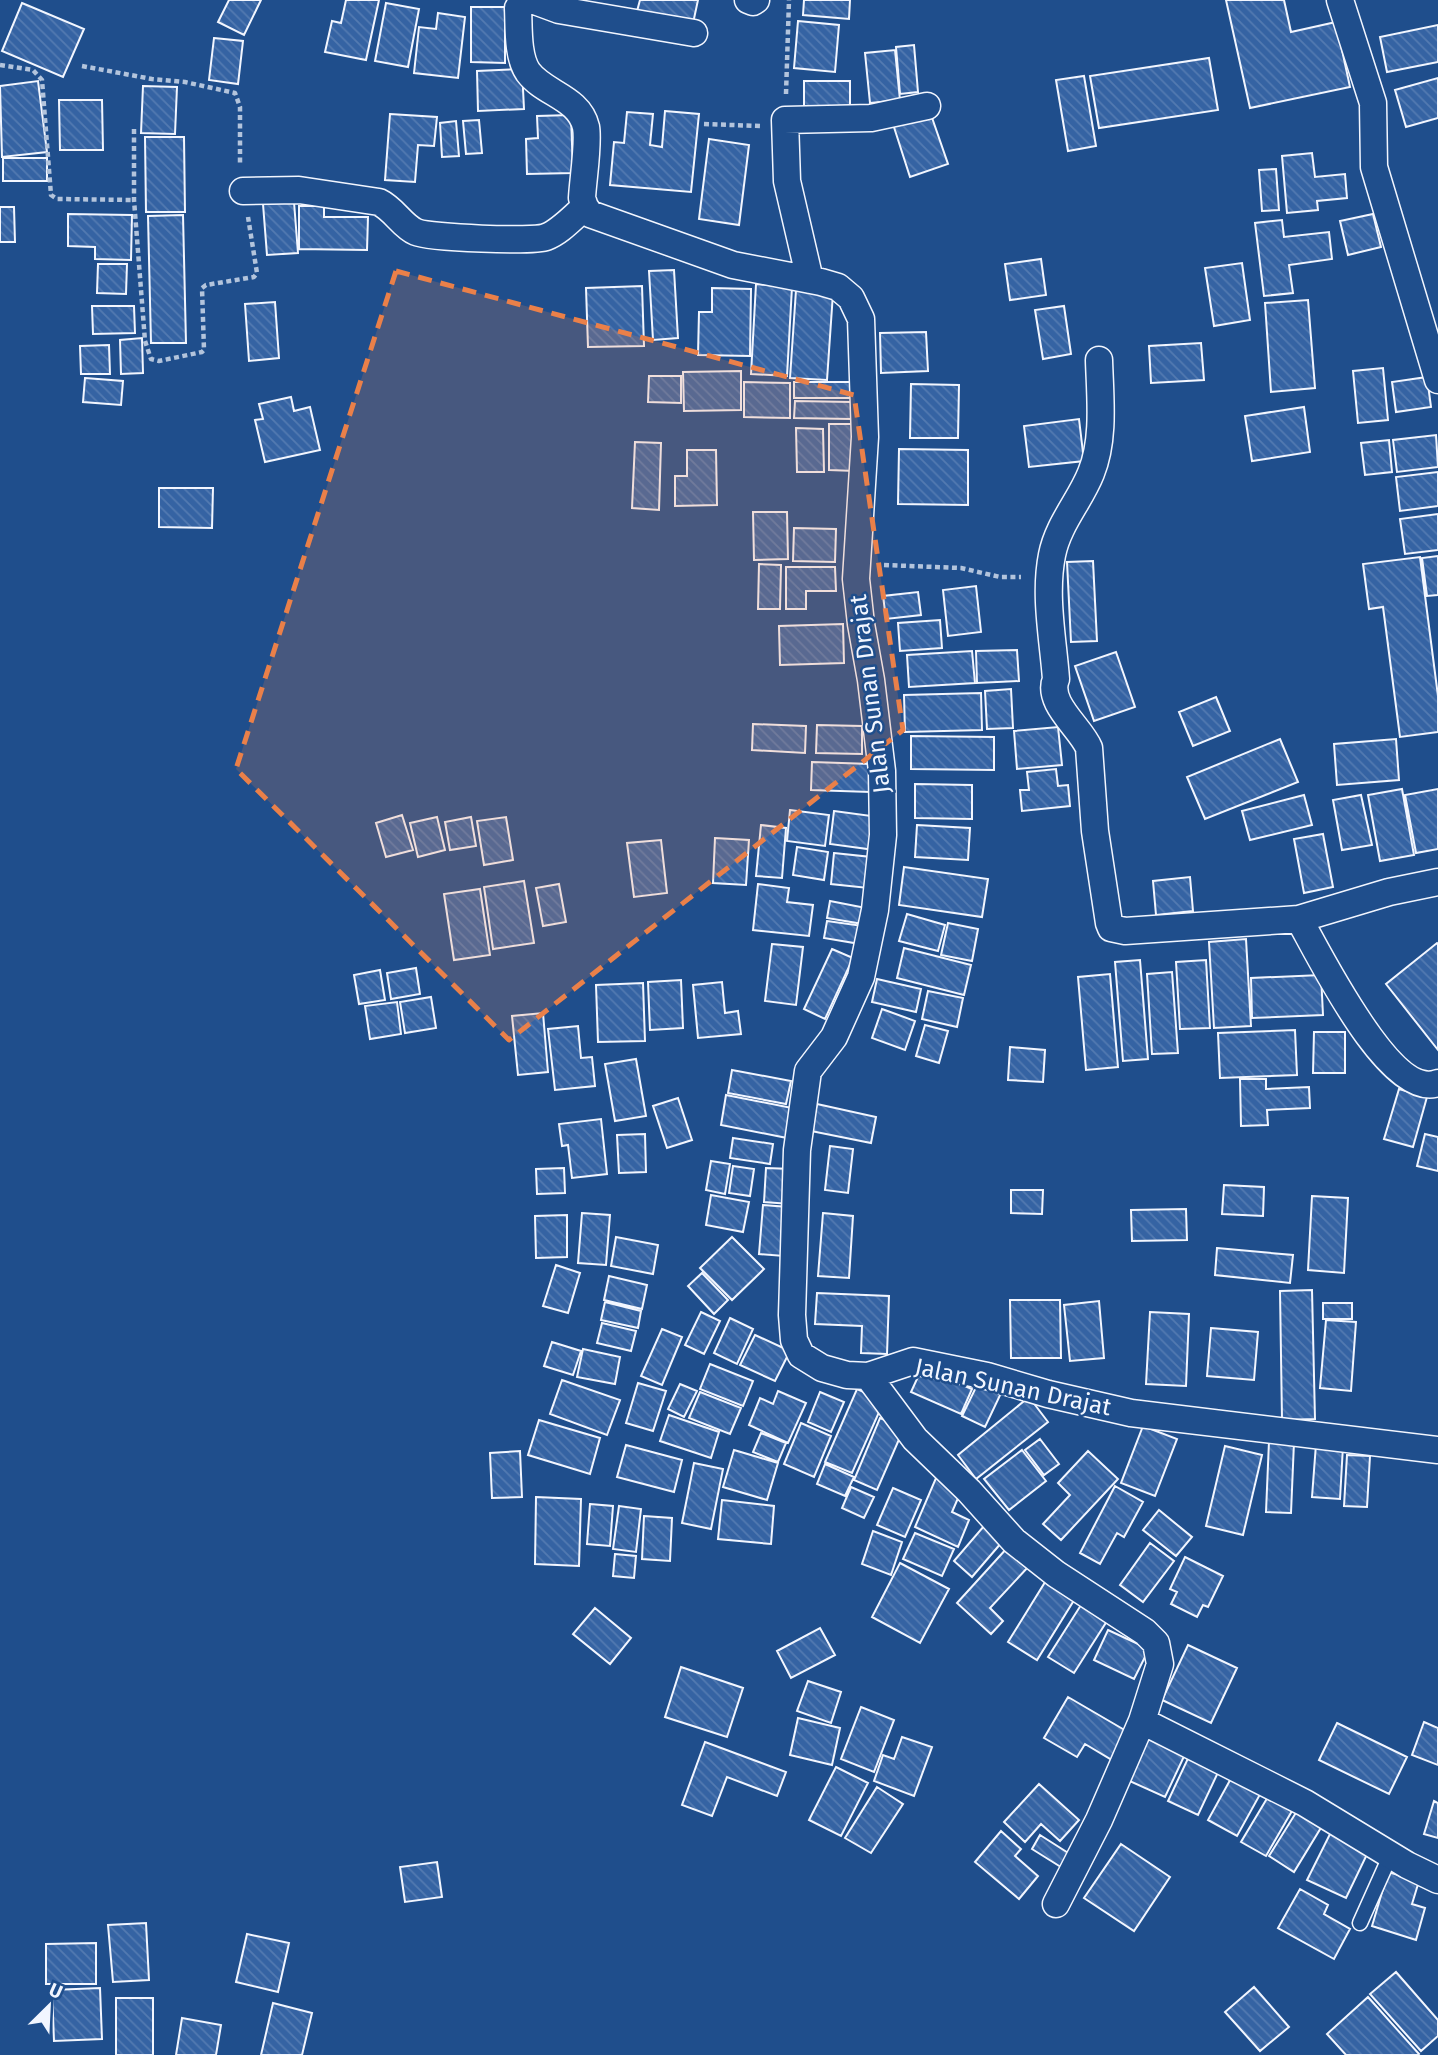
<svg xmlns="http://www.w3.org/2000/svg" width="1438" height="2055" font-family="'Fira Sans',sans-serif">
<style>
.building{fill:url(#building-back-hatch);stroke:#f2f6ff;stroke-width:2}
.lines{fill:none;stroke-linecap:round;stroke-linejoin:round}
.service-casing{stroke:#f2f6ff;stroke-width:17}
.minor-casing{stroke:#f2f6ff;stroke-width:29}
.path{stroke:#b3c4dc;stroke-width:4.5;stroke-dasharray:5 3.5;stroke-linecap:butt}
.service{stroke:#1f4e8c;stroke-width:14}
.minor{stroke:#1f4e8c;stroke-width:26}
.marked{fill:#ea8049;fill-opacity:0.2;stroke:#ea8049;stroke-width:5;stroke-dasharray:14 9;stroke-linejoin:round}
.labels{text-anchor:middle;stroke-width:5;stroke-linejoin:round;paint-order:stroke}
.street-label{font-size:24px;fill:#f2f6ff;stroke:#1f4e8c}
</style>
<defs>
<pattern id="building-back-hatch" width="6" height="6" patternUnits="userSpaceOnUse" patternTransform="scale(1.75)"><rect width="6" height="6" fill="#3563a3"/><path d="M-1 5l2 2M0 0l6 6M5-1l2 2" fill="none" stroke="#537ab1"/></pattern>
</defs>
<rect width="100%" height="100%" fill="#1f4e8c"/>
<path class="building" d="M229,0H261L244,35L218,22Z
M346,0H379L366,60L325,52L332,21L341,23Z
M640,0H698L692,28L636,15Z
M804,0H850L849,19L803,15Z
M1226,0H1284L1291,32L1336,22L1350,87L1250,108Z
M22,3L84,29L63,77L2,51Z
M386,3L419,9L408,67L375,61Z
M471,7H505V63L471,62Z
M438,13L465,17L458,78L414,73L419,27L436,29Z
M798,21L839,25L835,72L794,68Z
M1438,25V62L1387,72L1380,37Z
M214,38L243,41L238,84L209,80Z
M914,45L918,92L900,94L896,47Z
M895,50L900,100L870,103L865,53Z
M1209,58L1218,110L1099,128L1090,76Z
M522,69L524,109L478,111L477,71Z
M1084,76L1096,146L1068,151L1056,80Z
M1438,78V118L1406,127L1395,90Z
M38,81L47,152L2,157L0,86Z
M804,81H850V111H804Z
M143,86L177,87L175,134L141,133Z
M59,100H102L103,150H60Z
M929,109L948,164L910,177L892,121Z
M665,111L699,114L691,192L610,185L614,142L624,143L627,112L653,114L650,145L662,147Z
M390,114L437,117L434,146L418,145L415,182L385,180Z
M571,115L573,173L527,174L526,139L538,138L537,116Z
M479,120L482,153L466,154L463,121Z
M456,121L459,156L442,157L440,123Z
M145,137H184L185,212H146Z
M709,139L749,145L739,225L699,219Z
M1312,153L1315,177L1345,174L1347,198L1317,201L1318,210L1287,213L1282,156Z
M3,158H47V181H3Z
M1276,169L1279,210L1262,211L1259,170Z
M294,202L298,253L267,255L263,204Z
M299,206H324V217H368L367,250L299,249Z
M0,207H14L15,242H0Z
M68,214L132,215L131,260L95,259V247L68,246Z
M1373,214L1381,247L1348,255L1340,221Z
M183,215L186,343H151L148,216Z
M1282,220L1284,237L1329,232L1332,259L1289,265L1293,293L1264,296L1255,223Z
M1041,259L1046,295L1010,300L1005,264Z
M1242,263L1250,320L1214,326L1205,268Z
M98,264H127L126,294L97,293Z
M674,270L678,338L653,340L649,271Z
M756,284L792,287L787,376L751,374Z
M642,286L644,346L588,347L586,288Z
M712,288L751,289L750,356L698,355L699,312H712Z
M796,290L833,293L827,380L790,378Z
M1308,300L1315,388L1271,392L1265,303Z
M275,302L279,358L249,361L245,304Z
M92,306H134L135,333L93,334Z
M1064,306L1071,354L1043,359L1035,310Z
M926,332L928,371L881,373L880,333Z
M142,338L143,373L121,374L120,340Z
M1201,343L1204,380L1151,383L1149,346Z
M109,345L110,374H81L80,346Z
M1383,368L1388,420L1358,423L1353,371Z
M741,371V410L684,411L683,372Z
M649,376H681V403L648,402Z
M1427,377L1431,407L1396,412L1392,382Z
M85,378L123,381L121,405L83,402Z
M744,382L790,383V418L744,417Z
M794,382H851V398H794Z
M911,384L959,385L958,438H910Z
M291,397L294,411L310,407L320,450L265,462L255,420L263,419L259,404Z
M795,401L851,402V419L794,418Z
M1304,407L1310,452L1252,461L1245,416Z
M1079,419L1084,461L1029,467L1024,426Z
M829,424H855V471L829,470Z
M796,428L823,429L824,472H797Z
M1436,435L1438,467L1397,472L1393,440Z
M1389,440L1392,472L1365,475L1361,443Z
M635,442L661,443L659,510L632,508Z
M899,449L968,450V505L898,504Z
M687,450H716L717,505L675,506V476H687Z
M1438,472V506L1400,511L1396,477Z
M159,488H213L212,528L159,527Z
M753,512H787L788,559L754,560Z
M1438,514V550L1405,554L1400,519Z
M794,528L836,529L835,562L793,561Z
M1438,556V595L1427,596L1422,558Z
M1420,557L1438,696V732L1400,737L1383,607L1369,609L1363,564Z
M1093,561L1097,641L1071,642L1067,562Z
M759,564L781,565L780,609H758Z
M786,567H835L836,591H806V609H786Z
M976,586L981,632L948,636L943,590Z
M918,592L921,615L886,619L883,596Z
M940,620L942,648L900,651L898,623Z
M843,624L844,663L780,665L779,626Z
M1017,650L1019,681L977,683L976,651Z
M972,651L975,683L909,687L907,655Z
M1116,652L1135,707L1094,721L1075,666Z
M1011,689L1013,728L987,729L985,691Z
M981,693L982,730L905,732L904,695Z
M1216,697L1230,731L1193,746L1179,712Z
M753,724L806,726L805,753L752,750Z
M817,725L862,726V754L816,753Z
M1058,727L1062,765L1017,769L1014,731Z
M911,736L994,737V770L911,769Z
M1280,739L1298,782L1205,819L1187,777Z
M1396,739L1399,780L1337,785L1334,744Z
M812,762L871,764L870,792L811,790Z
M1056,769L1058,786L1068,785L1070,806L1022,811L1020,790H1029L1027,772Z
M915,784L972,785V819L915,818Z
M1402,789L1414,855L1380,861L1368,795Z
M1438,789V849L1416,853L1405,795Z
M1304,795L1312,825L1250,840L1242,811Z
M1361,795L1372,845L1342,850L1333,800Z
M790,810L829,815L825,846L787,841Z
M834,811L879,817L875,850L830,844Z
M402,815L413,850L386,857L376,823Z
M437,817L445,850L418,857L410,823Z
M471,817L476,846L450,850L445,822Z
M506,817L513,860L484,865L477,821Z
M761,825L786,828L782,878L756,876Z
M917,825L970,828L968,860L915,857Z
M1323,834L1333,887L1304,893L1294,839Z
M715,838L749,840L746,885L713,883Z
M661,840L667,893L634,897L627,843Z
M797,847L828,852L824,880L793,875Z
M834,853L871,857L868,888L831,884Z
M904,867L988,879L982,917L899,905Z
M1190,877L1193,911L1156,915L1153,881Z
M524,881L534,943L493,949L484,887Z
M559,884L566,922L543,926L536,888Z
M758,884L789,888L787,902L813,905L809,936L753,930Z
M480,889L490,955L454,960L444,894Z
M830,901L866,908L863,924L827,918Z
M907,914L945,925L938,951L899,941Z
M827,921L863,926L860,944L824,938Z
M948,923L978,929L972,961L941,955Z
M1246,939L1251,1026L1214,1028L1209,942Z
M1437,943L1438,944V1050L1386,984Z
M772,944L803,947L796,1005L765,1001Z
M904,948L971,965L964,995L897,978Z
M832,949L853,958L825,1019L804,1009Z
M1140,960L1148,1059L1123,1061L1115,962Z
M1206,960L1210,1028L1180,1029L1176,962Z
M416,968L420,994L391,999L387,973Z
M380,970L385,1000L359,1004L354,975Z
M1172,972L1178,1053L1152,1054L1147,974Z
M1110,974L1118,1067L1086,1070L1078,977Z
M1321,975L1323,1015L1252,1018L1251,978Z
M877,979L921,989L916,1012L872,1002Z
M681,980L683,1028L650,1030L648,982Z
M722,982L725,1013L738,1011L741,1034L698,1038L693,985Z
M643,983L645,1041L598,1042L596,985Z
M928,991L963,998L957,1027L922,1019Z
M431,997L436,1028L405,1033L400,1002Z
M397,1002L401,1034L370,1039L365,1006Z
M882,1009L915,1021L905,1050L872,1038Z
M543,1013L548,1072L518,1075L512,1016Z
M925,1025L948,1031L939,1063L916,1056Z
M578,1026L581,1058L592,1057L595,1086L555,1090L548,1029Z
M1295,1030L1297,1075L1220,1078L1218,1033Z
M1314,1032H1345V1073H1313Z
M1010,1047L1045,1050L1043,1082L1008,1080Z
M636,1059L646,1116L615,1121L605,1064Z
M732,1070L791,1081L786,1104L728,1093Z
M1240,1079H1266V1089L1309,1087L1310,1108L1267,1110L1268,1125L1241,1126Z
M1399,1089L1427,1097L1413,1147L1384,1139Z
M726,1095L792,1108L787,1138L721,1125Z
M678,1098L692,1140L667,1148L653,1106Z
M817,1104L876,1117L871,1143L811,1131Z
M601,1119L607,1174L572,1178L568,1145L562,1146L559,1124Z
M645,1134L646,1172L619,1173L617,1135Z
M1425,1134L1438,1137V1171L1417,1166Z
M733,1138L773,1144L770,1164L730,1158Z
M830,1146L853,1149L848,1193L825,1190Z
M711,1161L730,1164L725,1194L706,1190Z
M733,1166L754,1169L750,1196L729,1193Z
M564,1168L565,1193L537,1194L536,1169Z
M766,1168L792,1169L790,1204L764,1202Z
M1224,1185L1264,1187L1263,1216L1222,1214Z
M1011,1190H1043L1042,1214L1011,1213Z
M711,1195L749,1202L743,1232L706,1225Z
M1312,1196L1348,1198L1344,1273L1308,1270Z
M763,1205L788,1207L784,1256L759,1254Z
M1186,1209L1187,1240L1132,1241L1131,1210Z
M582,1213L610,1215L606,1265L578,1263Z
M823,1213L853,1216L849,1278L818,1276Z
M567,1215V1257L536,1258L535,1216Z
M616,1237L658,1245L653,1274L611,1266Z
M732,1237L764,1269L732,1300L700,1268Z
M1217,1248L1293,1255L1290,1283L1215,1275Z
M556,1265L580,1273L568,1313L543,1306Z
M702,1273L728,1300L714,1314L688,1286Z
M609,1276L647,1285L642,1309L604,1300Z
M1312,1290L1315,1419L1282,1420L1280,1291Z
M817,1293L889,1296L887,1354L861,1353L862,1326L815,1324Z
M1010,1300H1060L1061,1358H1011Z
M1099,1301L1104,1358L1070,1361L1064,1305Z
M605,1302L641,1311L638,1328L601,1320Z
M1323,1303H1352V1319H1323Z
M701,1312L720,1321L704,1354L685,1345Z
M1150,1312L1189,1314L1186,1386L1146,1384Z
M730,1318L753,1329L737,1364L714,1353Z
M1326,1320L1356,1322L1351,1391L1320,1388Z
M602,1323L636,1331L631,1351L597,1343Z
M1211,1328L1258,1332L1254,1380L1207,1376Z
M662,1329L682,1337L662,1385L641,1376Z
M755,1335L790,1351L775,1381L740,1365Z
M552,1342L581,1351L573,1375L544,1366Z
M583,1349L620,1357L615,1384L577,1377Z
M710,1364L753,1381L743,1406L700,1389Z
M922,1368L972,1389L961,1414L911,1392Z
M562,1380L620,1400L607,1435L550,1414Z
M979,1381L1002,1391L985,1427L962,1416Z
M638,1383L666,1391L653,1431L626,1423Z
M680,1384L697,1391L684,1417L668,1409Z
M857,1389L884,1401L852,1473L825,1462Z
M778,1391L806,1403L788,1443L749,1425L760,1398L773,1404Z
M700,1392L741,1408L730,1434L689,1418Z
M820,1392L844,1402L831,1432L808,1422Z
M1029,1397L1048,1422L976,1479L958,1455Z
M669,1415L719,1432L711,1458L660,1441Z
M880,1418L904,1428L877,1490L854,1480Z
M539,1420L600,1438L590,1474L528,1455Z
M801,1423L831,1436L814,1477L784,1464Z
M1143,1426L1177,1439L1155,1496L1121,1483Z
M761,1433L786,1443L778,1462L753,1452Z
M1040,1439L1059,1464L1044,1475L1025,1450Z
M1269,1441L1294,1442L1291,1513L1266,1512Z
M1316,1444L1343,1446L1340,1499L1312,1497Z
M626,1445L682,1460L674,1492L617,1477Z
M1225,1446L1262,1455L1243,1535L1206,1526Z
M734,1450L778,1463L767,1500L723,1487Z
M1022,1450L1046,1481L1009,1510L984,1479Z
M520,1451L522,1497L492,1498L490,1453Z
M1088,1451L1118,1479L1061,1540L1043,1524L1070,1495L1058,1483Z
M1347,1455L1370,1456L1367,1507L1344,1506Z
M694,1463L723,1469L711,1529L682,1523Z
M825,1464L854,1477L845,1496L817,1484Z
M936,1478L962,1489L952,1512L969,1520L958,1547L915,1527Z
M1115,1486L1143,1502L1124,1537L1117,1533L1100,1564L1080,1553Z
M851,1487L874,1497L864,1518L842,1508Z
M893,1488L921,1500L905,1537L877,1525Z
M536,1497L581,1499L579,1566L535,1564Z
M722,1500L774,1506L771,1544L718,1539Z
M590,1504L613,1506L610,1546L587,1544Z
M619,1506L641,1509L636,1552L613,1549Z
M1159,1510L1192,1537L1176,1556L1143,1530Z
M644,1516L672,1518L670,1561L642,1559Z
M990,1519L1008,1535L972,1577L954,1561Z
M873,1531L902,1542L891,1575L862,1564Z
M915,1533L954,1549L942,1576L903,1559Z
M1150,1543L1174,1561L1143,1602L1120,1585Z
M1008,1547L1029,1566L990,1608L1003,1621L991,1634L957,1603Z
M615,1554L636,1556L634,1578L613,1576Z
M1185,1557L1223,1576L1208,1607L1203,1605L1197,1617L1171,1604L1177,1592L1170,1589Z
M900,1563L949,1589L920,1643L872,1617Z
M1047,1579L1076,1597L1037,1660L1008,1642Z
M1081,1605L1107,1621L1074,1673L1048,1657Z
M595,1608L631,1638L610,1664L573,1634Z
M820,1628L835,1655L791,1678L777,1651Z
M1108,1630L1149,1649L1134,1679L1094,1660Z
M1188,1645L1237,1668L1211,1723L1162,1700Z
M681,1667L743,1688L727,1737L665,1717Z
M808,1681L841,1692L831,1723L797,1711Z
M1068,1697L1128,1732L1112,1760L1085,1744L1077,1757L1044,1738Z
M861,1707L894,1720L874,1772L841,1759Z
M798,1718L840,1728L832,1765L790,1755Z
M1424,1722L1438,1728V1765L1412,1755Z
M1337,1723L1407,1757L1389,1794L1319,1760Z
M1145,1731L1187,1750L1165,1797L1123,1778Z
M902,1737L932,1747L914,1796L874,1781L883,1755L894,1759Z
M705,1742L786,1772L777,1796L727,1777L712,1816L682,1805Z
M1191,1752L1221,1766L1198,1815L1168,1801Z
M836,1767L868,1783L841,1836L809,1820Z
M1234,1773L1263,1789L1237,1836L1208,1820Z
M1039,1784L1079,1820L1060,1841L1041,1824L1025,1842L1004,1822Z
M877,1787L903,1804L871,1853L845,1838Z
M1272,1790L1296,1804L1266,1856L1241,1842Z
M1434,1801L1438,1803V1838L1424,1834Z
M1297,1811L1322,1826L1294,1872L1269,1856Z
M1333,1828L1371,1846L1346,1898L1307,1880Z
M1001,1831L1021,1849L1015,1856L1038,1876L1019,1899L975,1862Z
M1040,1835L1073,1856L1064,1869L1032,1849Z
M1121,1844L1170,1877L1134,1931L1084,1898Z
M437,1862L442,1897L405,1902L400,1867Z
M1388,1872L1419,1881L1412,1904L1425,1908L1416,1940L1372,1926Z
M1300,1889L1328,1905L1324,1914L1350,1929L1334,1959L1278,1928Z
M146,1923L149,1980L113,1982L108,1925Z
M247,1934L289,1943L278,1992L236,1982Z
M96,1943V1984H46V1944Z
M1396,1972L1438,2020V2036L1421,2051L1370,1994Z
M1254,1987L1289,2027L1260,2051L1225,2012Z
M100,1988L102,2039L54,2041L52,1990Z
M1368,1997L1419,2054L1418,2055H1346L1327,2034Z
M116,1998H153V2055H116Z
M273,2003L312,2013L302,2055H261Z
M182,2018L221,2025L216,2055H176Z"/>
<g class="lines">
<defs>
<path id="service" d="M1360,1923L1391,1854"/>
<path id="minor" d="M532,0L559,10L694,33
M748,0L753,2L756,0
M1340,0L1373,103L1374,167L1438,380
M518,8C519,26 517,56 528,72C544,94 579,97 586,127C589,143 583,179 582,198L585,207L590,214L733,265L821,282L838,287L851,298L861,319L865,437L856,579L861,624L871,680L882,771L883,835L875,910L861,977L834,1037L808,1071L797,1150L792,1315L794,1340L801,1355L822,1368L847,1375L868,1376L913,1361L987,1376L1048,1394L1131,1413L1438,1450
M243,191L299,190L379,202C394,209 402,226 416,232C430,238 534,242 546,237C560,232 573,217 585,207
M810,280L787,181L785,120L871,118L927,106
M1099,360C1100,396 1105,439 1091,473C1080,501 1058,524 1052,555C1044,595 1053,639 1056,679C1046,703 1081,728 1089,748L1095,831L1109,923L1111,928L1125,931L1299,919L1389,892L1438,882
M1299,919C1318,952 1390,1101 1438,1083
M868,1376L915,1439L969,1491L1014,1541L1056,1574L1145,1632L1156,1643L1160,1664L1142,1721L1305,1803L1407,1865L1438,1880
M1056,1904L1099,1820L1142,1721"/>
</defs>
<use href="#service" class="service-casing"/>
<use href="#minor" class="minor-casing"/>
<path class="path" d="M0,65L33,70L42,80L51,195L57,199L134,200
M82,66L152,79L185,82L235,93L240,107V163
M786,94L789,0
M704,124L760,126
M134,129V200L145,341L151,359L159,361L202,352L204,350L202,288L206,285L254,277L257,273L248,217
M884,565L961,568L1000,577H1021"/>
<use href="#service" class="service"/>
<use href="#minor" class="minor"/>
</g>
<path class="marked" d="M396,271L854,395L903,730L509,1040L236,769Z"/>
<g class="labels">
<g class="street-label">
<text transform="translate(870 694) rotate(-97)" y="8">Jalan Sunan Drajat</text>
<text transform="translate(1013 1387) rotate(12)" y="8">Jalan Sunan Drajat</text>
</g>
</g>
<g transform="translate(49 2006) rotate(24)" stroke="#1f4e8c" stroke-width="5" paint-order="stroke">
<path d="M0-5L12 26L0 18L-12 26Z" fill="#f2f6ff"/>
<text y="-10" font-size="19" font-weight="bold" text-anchor="middle" fill="#f2f6ff">U</text>
</g>
</svg>
